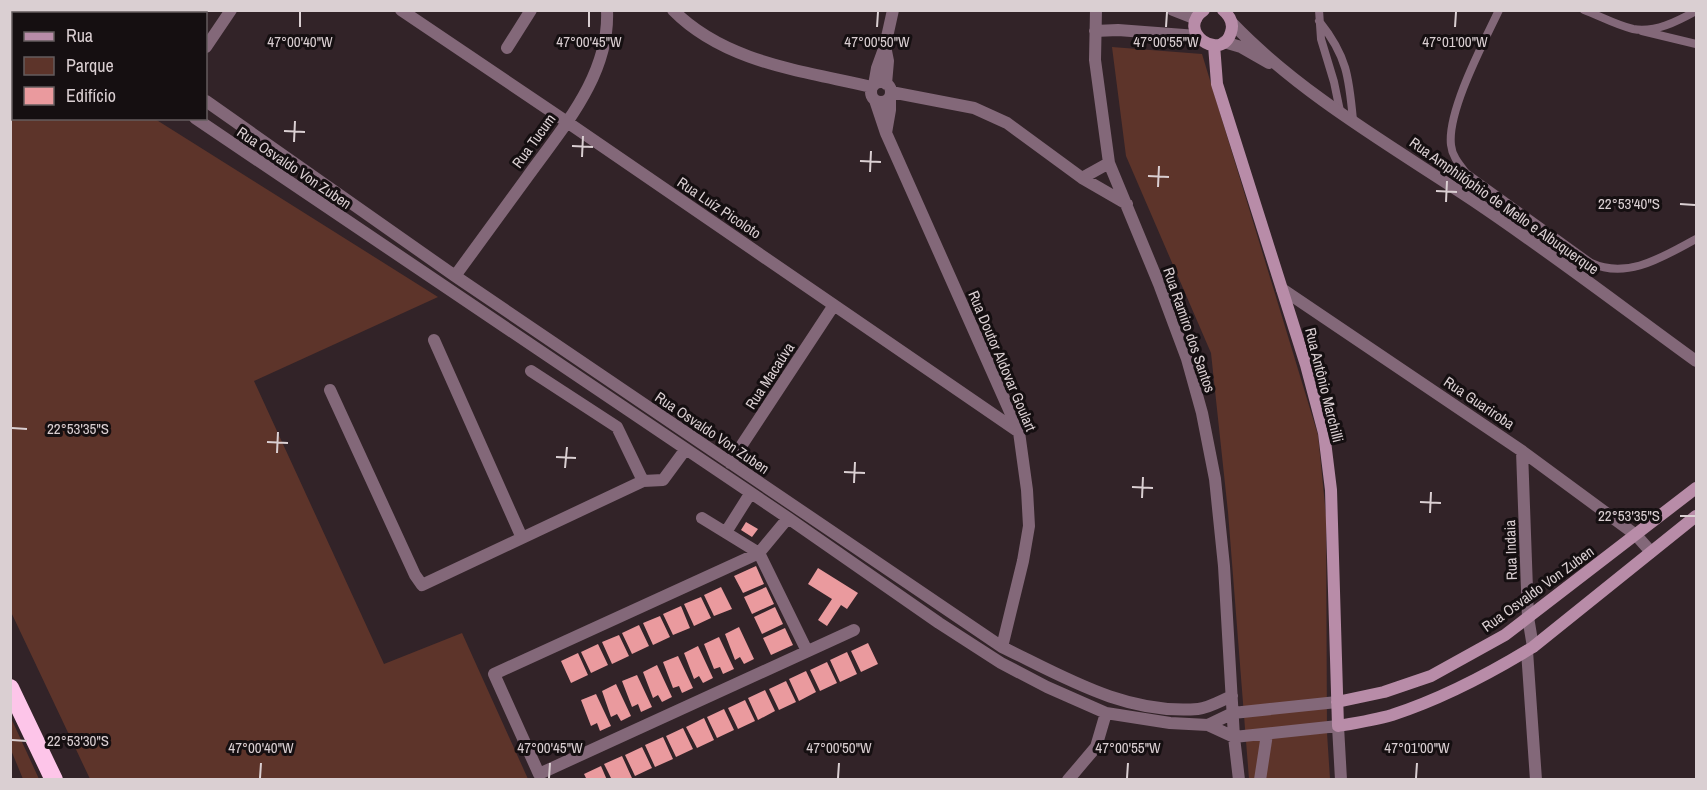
<svg xmlns="http://www.w3.org/2000/svg" width="1707" height="790" font-family="'Archivo Narrow',sans-serif">
<style>
.green{fill:#5d342a}
.building{fill:#ea9a9e}
.lines{fill:none;stroke-linecap:round;stroke-linejoin:round}
.lane{stroke:#836879;stroke-width:8}
.street{stroke:#836879;stroke-width:12}
.secondary{stroke:#b88ca8;stroke-width:12}
.highway{stroke:#fdc5e9;stroke-width:18}
.ticks{fill:none;stroke:#dacfd2;stroke-width:2}
.labels{text-anchor:middle;stroke-width:6;stroke-linejoin:round;paint-order:stroke}
.street-label{font-size:15px;fill:#dacfd2;stroke:#150f11}
.ticks-label{font-size:15px;text-anchor:middle;fill:#dacfd2;stroke:#150f11;stroke-width:6;stroke-linejoin:round;paint-order:stroke}
</style>
<rect width="100%" height="100%" fill="#322328"/>
<path class="green" d="M11,27L14,29V118L155,119L438,297L254,381L384,664L462,633L528,779H90L11,612Z
M1112,47L1202,54L1318,435L1326,515L1327,733L1330,779H1249L1228,512L1211,353L1126,156Z
M11,718L39,779H23L11,750Z"/>
<path class="building" d="M746,522L758,529L752,537L741,530Z
M756,566L764,584L743,593L734,576Z
M818,568L858,593L847,609L841,605L827,626L818,620L832,599L808,584Z
M721,587L732,609L714,616L704,595Z
M766,587L774,604L752,614L744,597Z
M701,597L711,618L694,626L684,604Z
M681,606L690,628L673,635L663,614Z
M775,607L783,624L762,634L754,617Z
M660,616L670,637L653,645L643,623Z
M639,625L649,646L632,654L622,633Z
M739,627L754,659L744,664L740,657L735,660L725,634Z
M785,628L793,645L771,655L763,638Z
M619,635L629,656L612,664L602,642Z
M719,637L734,669L723,674L720,667L714,669L704,644Z
M868,643L878,664L861,672L851,651Z
M598,644L608,665L591,673L581,652Z
M698,646L713,678L703,683L699,676L694,679L684,653Z
M847,652L857,674L840,682L830,660Z
M578,653L588,675L571,683L561,661Z
M678,656L693,688L682,693L679,686L673,688L663,662Z
M827,662L837,683L820,691L810,670Z
M657,665L672,697L662,702L658,695L653,698L643,672Z
M806,671L816,692L799,701L789,679Z
M637,675L652,707L641,712L638,704L632,707L622,681Z
M786,681L796,702L779,710L769,689Z
M616,684L631,716L621,721L617,714L611,717L602,691Z
M765,690L775,711L758,720L748,698Z
M596,694L611,726L600,731L597,723L591,726L581,700Z
M745,700L755,721L738,729L728,708Z
M724,709L734,730L717,738L707,717Z
M704,718L714,740L697,748L686,727Z
M683,728L693,749L676,757L666,736Z
M663,737L673,759L655,767L645,745Z
M642,747L652,768L635,776L625,755Z
M622,756L632,778L612,780L604,764Z
M601,766L607,780H587L584,774Z"/>
<g class="lines">
<path class="lane" d="M1319,10L1321,39L1334,82L1340,111
M1499,10C1484,42 1447,111 1451,145C1452,156 1459,164 1466,173L1591,263C1628,280 1664,256 1696,239
M1584,10C1600,16 1616,25 1633,29C1655,33 1678,21 1696,11
M1319,21C1347,56 1349,77 1353,120
M1642,31L1696,44"/>
<path class="street" d="M35,10L39,14
M71,10L75,14
M401,10L567,122L1019,432
M673,10C725,63 804,71 872,87
M1096,10L1095,60L1109,163L1159,284L1187,359L1202,413L1215,479L1224,566L1234,737L1239,780
M1173,10L1196,19
M1232,23C1300,94 1393,147 1474,201C1550,252 1623,308 1696,361
M1095,31L1118,30L1197,36
M1224,42L1241,47L1269,63
M885,46L888,61L886,84
M206,47L231,10
M507,48L531,10
M871 92a10 10 0 1 1 20 0a10 10 0 1 1-20 0Z
M874,85L877,68L885,46L893,10
M891,92L974,108L1007,123L1082,178L1127,204
M875,100L886,133L1019,432L1027,490L1029,526L1023,561L1002,647
M206,101L455,276L1002,647C1064,677 1126,715 1198,709C1209,708 1222,700 1232,696
M195,118L788,518L939,623L1001,663L1047,687L1106,713L1170,723L1208,725L1234,737L1338,726L1341,780
M886,133L890,110V97
M1082,178L1109,163
M455,276C479,243 503,210 528,176C563,127 610,75 607,10
M1282,289L1522,451L1636,535L1651,552
M434,340L522,538
M531,371L617,427L643,481
M330,390L415,575L422,585L643,481L663,480L685,450
M1522,451L1528,617L1533,647
M730,463L834,305
M702,518L759,553L807,651
M788,518L759,553L494,674L539,774L854,630
M726,532L750,494
M1527,651L1536,780
M1208,725L1233,713L1337,702
M1068,780L1096,747L1106,713
M1260,780L1267,734"/>
<path class="secondary" d="M1204,10C1174,31 1222,64 1231,32C1234,23 1230,16 1223,10
M1214,45L1217,84L1306,365L1324,433L1331,490L1338,726C1356,723 1375,720 1392,715C1441,699 1489,674 1533,647L1696,516
M1337,702L1384,692L1431,676L1505,635L1696,488"/>
<path class="highway" d="M10,688L54,780"/>
</g>
<path class="ticks" d="M300,27V12M589,27V12M877,27L878,12M1166,27L1167,12M1455,27L1456,12M284,131L305,132M294,142L295,121M572,146L593,147M582,157L583,136M860,161L881,162M870,172L871,151M1148,176L1169,177M1158,187L1159,166M1436,191L1457,192M1446,202L1447,181M1680,204L1695,205M12,428L27,429M267,442L288,443M277,453L278,432M556,457L576,458M565,468L567,447M844,472L865,473M854,483L855,462M1132,487L1153,488M1142,498L1143,477M1420,502L1441,503M1430,513L1431,492M1680,516H1695M12,740L27,741M260,778L261,763M549,778L550,763M838,778L839,763M1127,778L1128,763M1416,778L1417,763"/>
<g class="labels">
<g class="street-label">
<text transform="translate(534 141) rotate(-54)" y="5">Rua Tucum</text>
<text transform="translate(294 168) rotate(34)" y="5">Rua Osvaldo Von Zuben</text>
<text transform="translate(1504 206) rotate(35)" y="5">Rua Amphilóphio de Mello e Albuquerque</text>
<text transform="translate(719 208) rotate(34)" y="5">Rua Luíz Picoloto</text>
<text transform="translate(1189 330) rotate(71)" y="5">Rua Ramiro dos Santos</text>
<text transform="translate(1002 361) rotate(67)" y="5">Rua Doutor Aldovar Goulart</text>
<text transform="translate(770 376) rotate(-57)" y="5">Rua Macaúva</text>
<text transform="translate(1324 385) rotate(76)" y="5">Rua Antônio Marchilli</text>
<text transform="translate(1479 403) rotate(34)" y="5">Rua Guariroba</text>
<text transform="translate(712 433) rotate(34)" y="5">Rua Osvaldo Von Zuben</text>
<text transform="translate(1511 550) rotate(-92)" y="5">Rua Indaia</text>
<text transform="translate(1538 589) rotate(-36)" y="5">Rua Osvaldo Von Zuben</text>
</g>
</g>
<g class="ticks-label">
<text x="300" y="47">47°00'40"W</text>
<text x="589" y="47">47°00'45"W</text>
<text x="877" y="47">47°00'50"W</text>
<text x="1166" y="47">47°00'55"W</text>
<text x="1455" y="47">47°01'00"W</text>
<text x="1629" y="209">22°53'40"S</text>
<text x="78" y="434">22°53'35"S</text>
<text x="1629" y="521">22°53'35"S</text>
<text x="78" y="746">22°53'30"S</text>
<text x="261" y="753">47°00'40"W</text>
<text x="550" y="753">47°00'45"W</text>
<text x="839" y="753">47°00'50"W</text>
<text x="1128" y="753">47°00'55"W</text>
<text x="1417" y="753">47°01'00"W</text>
</g>
<rect width="1707" height="790" fill="none" stroke="#dacfd2" stroke-width="24"/>
<rect x="12" y="12" width="195" height="108" fill="#150f11" stroke="#645c5e" stroke-width="1.5"/>
<rect x="24" y="32" width="30" height="9" fill="#b88ca8" stroke="#645c5e" stroke-width="1.5"/>
<text x="66" y="42" font-size="18" fill="#dacfd2">Rua</text>
<rect x="24" y="57" width="30" height="18" fill="#5d342a" stroke="#645c5e" stroke-width="1.5"/>
<text x="66" y="72" font-size="18" fill="#dacfd2">Parque</text>
<rect x="24" y="87" width="30" height="18" fill="#ea9a9e" stroke="#645c5e" stroke-width="1.5"/>
<text x="66" y="102" font-size="18" fill="#dacfd2">Edifício</text>
</svg>
